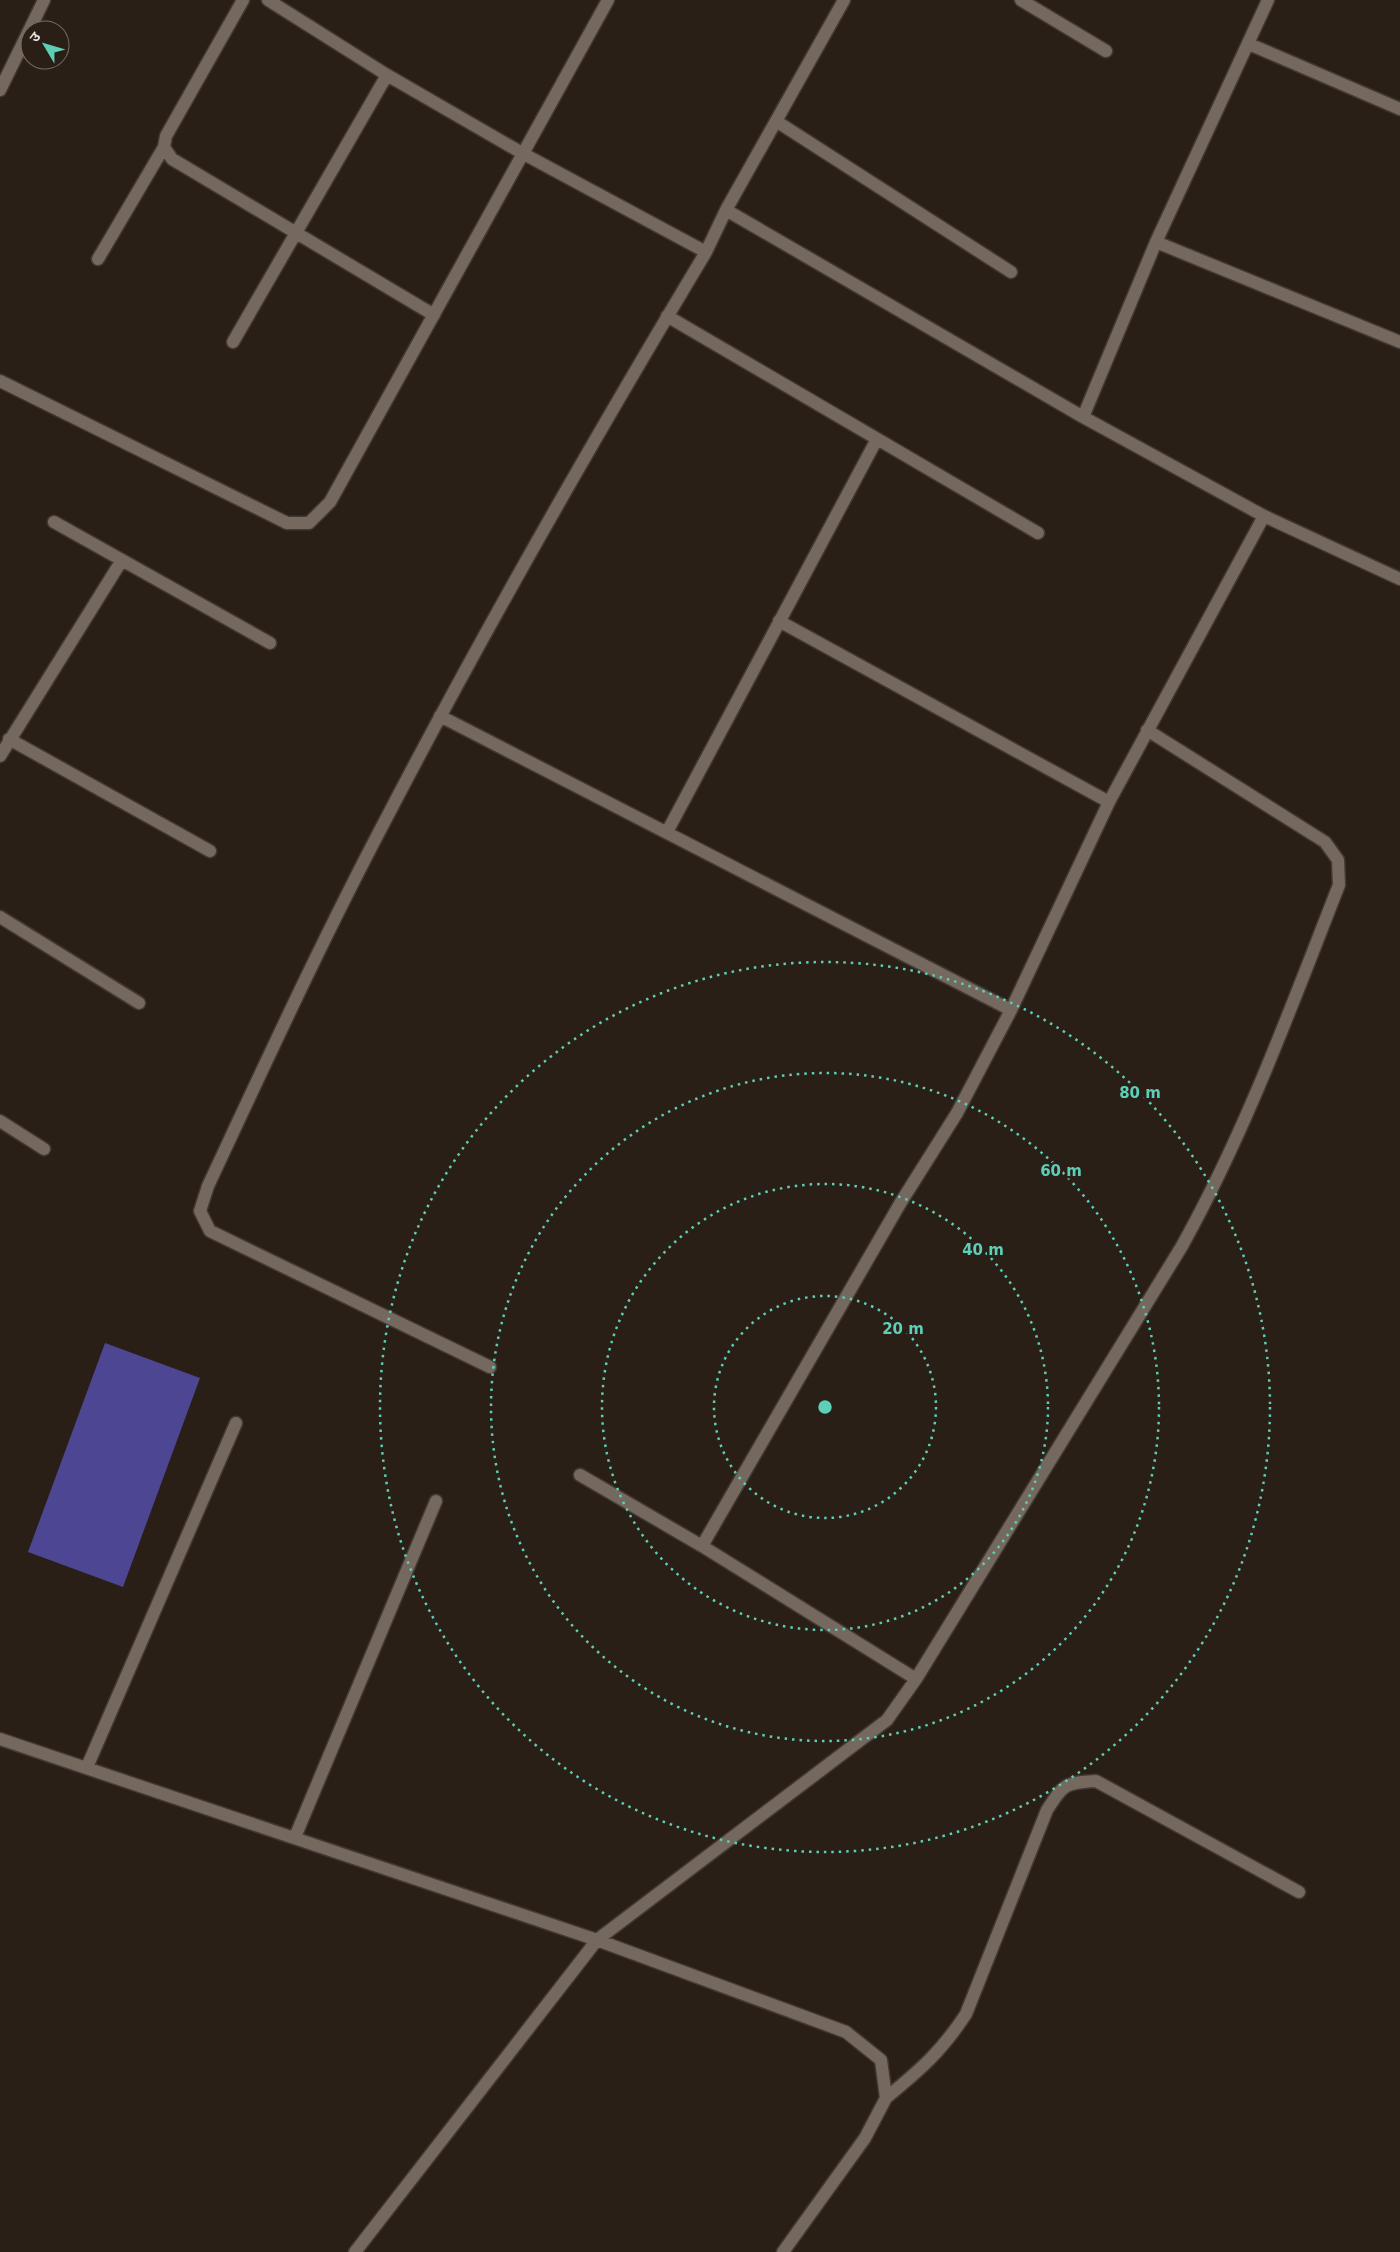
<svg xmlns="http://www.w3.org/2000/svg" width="1400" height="2252" font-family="'DejaVu Sans','Noto Sans Devanagari',sans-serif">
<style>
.building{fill:#4d4692}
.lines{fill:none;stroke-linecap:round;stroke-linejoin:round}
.street-casing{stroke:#413933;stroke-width:15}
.street{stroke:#75695f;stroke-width:12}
.ring{fill:none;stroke:#5eceb7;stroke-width:2.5;stroke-dasharray:2.5 5}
.centre{fill:#5eceb7;stroke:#291f17;stroke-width:2.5}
.ring-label{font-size:15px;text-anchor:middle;font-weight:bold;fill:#5eceb7;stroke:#291f17;stroke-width:5;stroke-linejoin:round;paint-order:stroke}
</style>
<rect width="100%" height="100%" fill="#291f17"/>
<path class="building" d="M105,1343L200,1378L123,1587L28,1552Z"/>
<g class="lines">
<defs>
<path id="street" d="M243,0L166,136L164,147L172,159L434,315
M268,0L387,75L522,153L706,252L726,210L1083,417L1264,516L1400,579
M1021,0L1106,51
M1249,44L1400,109
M0,90L44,0
M776,121L1011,272
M726,210L844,0
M1156,242L1400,342
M98,259L164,147
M667,316L1038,533
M233,342L387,75
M0,381L287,523H309L330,502L608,0
M1083,417L1156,242L1268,0
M54,522L270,643
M779,621L1109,802
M440,716L1011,1010
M9,739L210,851
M0,756L122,560
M667,832L877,439
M0,917L139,1003
M0,1121L44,1149
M490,1367L210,1231L200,1211L208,1186C266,1062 323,938 387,817C487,625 595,437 706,252
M580,1475L702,1546L916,1679
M702,1546L901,1202L957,1113L1011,1010L1109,802L1264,516
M0,1739L597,1940L846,2032L881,2060L886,2098L865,2138L783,2252
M87,1767L236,1423
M295,1837L436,1501
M886,2098C921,2069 941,2052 966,2014L1047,1810C1064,1784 1064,1783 1096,1781L1299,1892
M355,2252L597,1940L887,1720L916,1679L1182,1246C1246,1131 1291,1007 1339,885L1338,860L1325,842L1147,730"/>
</defs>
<use href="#street" class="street-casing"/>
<use href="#street" class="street"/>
</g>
<g class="ring">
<circle cx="825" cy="1407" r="111"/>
<circle cx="825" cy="1407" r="223"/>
<circle cx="825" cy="1407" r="334"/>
<circle cx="825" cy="1407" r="445"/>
</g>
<circle cx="825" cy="1407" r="8" class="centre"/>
<g class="ring-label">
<text x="1140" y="1098">80 m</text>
<text x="1061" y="1176">60 m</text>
<text x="983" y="1255">40 m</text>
<text x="903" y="1334">20 m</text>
</g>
<g transform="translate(45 45) rotate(308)"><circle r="24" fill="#291f17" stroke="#756d65"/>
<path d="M0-4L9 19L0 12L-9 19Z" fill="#5eceb7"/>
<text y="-8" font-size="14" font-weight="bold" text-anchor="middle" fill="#e8e1db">उ</text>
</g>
</svg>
